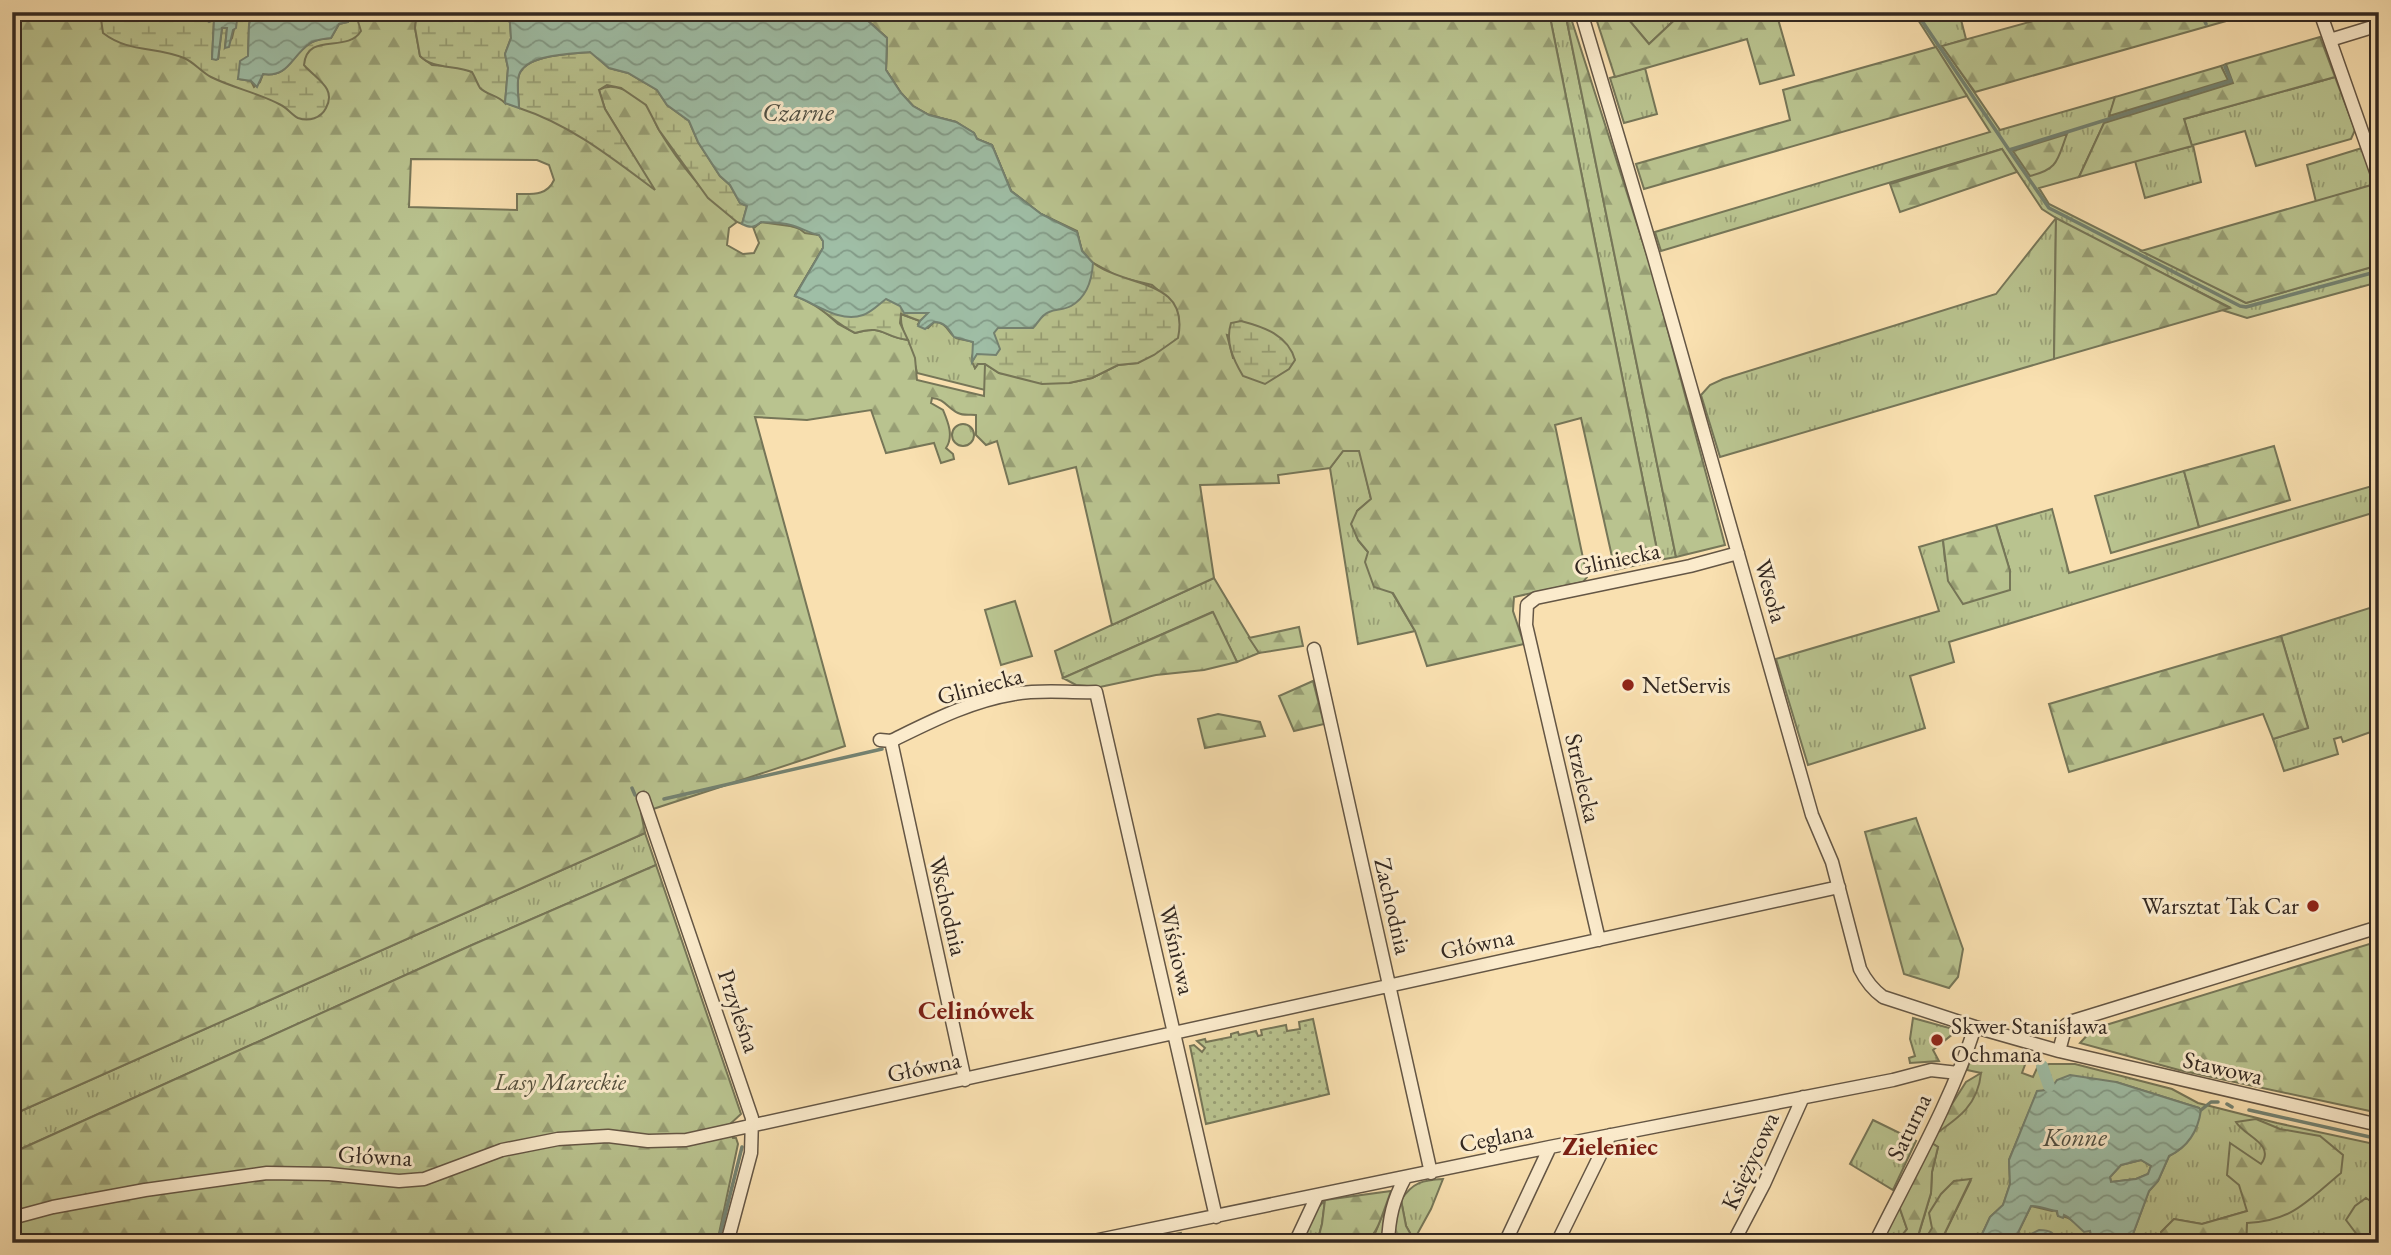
<svg xmlns="http://www.w3.org/2000/svg" width="2391" height="1255" font-family="'EB Garamond',serif">
<style>
.grass{fill:url(#grass-tufts);stroke:#767658;stroke-width:2}
.forest{fill:url(#forest-firs);stroke:#767658;stroke-width:2;fill-rule:evenodd}
.wetland{fill:url(#wetland-marsh);stroke:#767658;stroke-width:2}
.park{fill:url(#park-dots);stroke:#767658;stroke-width:2}
.garden{fill:#b9c38f;stroke:#767658;stroke-width:2}
.water{fill:url(#water-waves);stroke:#748271;stroke-width:2;fill-rule:evenodd}
.lines{fill:none;stroke-linecap:round;stroke-linejoin:round}
.stream{stroke:#748271;stroke-width:3.5}
.canal{stroke:#9fbea6;stroke-width:12}
.street-casing{stroke:#645645;stroke-width:15}
.street{stroke:#fbebcc;stroke-width:12}
.poi-dot{fill:#8f2418;stroke:#fbebcc;stroke-width:2.5}
.labels{text-anchor:middle;stroke-width:6;stroke-linejoin:round;paint-order:stroke}
.street-label{font-size:24px;fill:#332821;stroke:#fbebcc}
.poi-label{font-size:24px;fill:#332821;stroke:#fbebcc;text-anchor:start}
.park-label{font-size:24px;font-style:italic;fill:#544f3c;stroke:#fbebcc}
.water-label{font-size:26px;font-style:italic;fill:#4e4e42;stroke:#fbebcc}
.neighbourhood-label{font-size:26px;font-weight:bold;fill:#7a1f14;stroke:#fbebcc}
</style>
<defs>
<pattern id="grass-tufts" width="24" height="20" patternUnits="userSpaceOnUse" patternTransform="scale(1.75)"><rect width="24" height="20" fill="#b9c38f"/><path d="M3 7l-1-3M5 7V3M7 7l1-3M15 17l-1-3M17 17v-4M19 17l1-3" fill="none" stroke="#979e74"/></pattern>
<pattern id="forest-firs" width="22" height="20" patternUnits="userSpaceOnUse" patternTransform="scale(1.75)"><rect width="22" height="20" fill="#b9c38f"/><path d="M5 1l3.5 6h-7zM16 11l3.5 6h-7z" fill="#979e74"/></pattern>
<pattern id="wetland-marsh" width="20" height="14" patternUnits="userSpaceOnUse" patternTransform="scale(1.75)"><rect width="20" height="14" fill="#b9c38f"/><path d="M1 5h8M5 5V1M11 12h8M15 12V8" fill="none" stroke="#979e74"/></pattern>
<pattern id="park-dots" width="8" height="8" patternUnits="userSpaceOnUse" patternTransform="scale(1.75)"><rect width="8" height="8" fill="#b9c38f"/><path d="M2 2h.1M6 6h.1" fill="none" stroke="#979e74" stroke-width="1.8" stroke-linecap="round"/></pattern>
<pattern id="water-waves" width="16" height="10" patternUnits="userSpaceOnUse" patternTransform="scale(1.75)"><rect width="16" height="10" fill="#9fbea6"/><path d="M0 5q4-4 8 0t8 0" fill="none" stroke="#829a87"/></pattern>
</defs>
<rect width="100%" height="100%" fill="#f9e0b0"/>
<filter id="stains"><feTurbulence type="fractalNoise" baseFrequency=".00286" numOctaves="4"/><feColorMatrix values="0 0 0 0 .2 0 0 0 0 .09 0 0 0 0 .02 0 0 0 .5 -.17"/></filter>
<radialGradient id="worn" r=".72"><stop offset=".6" stop-color="#630" stop-opacity="0"/><stop offset="1" stop-color="#630" stop-opacity=".3"/></radialGradient>
<path class="grass" d="M1549,12H1565L1676,557L1659,560Z
M1637,12H1683L1649,44L1628,19Z
M1913,12H1959L1966,39L1943,46L2000,130L2115,97L2110,116L2227,80L2221,66L2226,64L2233,83L2104,123L2079,177L2039,188L2049,204L2246,303L2379,265V282L2247,318L2222,310L2229,307L2056,219L2054,359L1720,457L1701,395L1710,385L1723,379L1996,294L2056,218L2042,209L2002,149L1661,251L1655,232L1990,132Z
M1645,68L1657,114L1624,123L1610,78Z
M2335,77L2355,130L2351,139L2256,166L2245,131L2193,145L2201,182L2145,198L2135,161L2192,146L2184,119Z
M2362,148L2375,184L2316,202L2307,165Z
M901,314L920,321L918,324L928,328L934,322C948,322 947,333 956,338C961,340 968,340 973,342L975,347L972,357L975,368L978,364H985V390L917,373C914,354 899,330 901,314Z
M952 435a11 11 0 1 1 22 0a11 11 0 1 1-22 0Z
M1343,451H1360L1371,499L1357,511L1358,540L1368,552L1415,631L1358,644L1330,468Z
M2184,471L2199,527L2111,553L2095,496Z
M2379,484V511L1949,642L1954,662L1910,676L1925,728L1808,765L1776,659L1939,611L1919,547L1943,540L1945,561L2010,571L1996,525L2052,509L2069,573Z
M1214,578L1259,653L1237,662L1212,612L1063,678L1055,651Z
M2379,605V729L2343,742L2341,737L2334,739L2338,754L2284,771L2273,739L2308,727L2281,636Z
M645,833L656,865L472,945L12,1153V1115Z
M1913,1018L1953,1029L1954,1033L1933,1050L1939,1061L1910,1063L1909,1058L1915,1056L1910,1039Z
M1978,1051L2026,1062L2022,1073L2033,1077L2037,1068L2049,1064H2075L2172,1089L2198,1103L2277,1123L2379,1145V1207L2374,1205L2367,1242L2379,1237V1243H2246L2247,1211L2202,1224L2174,1219L2161,1232L2163,1243H2128L2130,1242L2149,1191L2158,1181L2169,1156C2189,1146 2198,1130 2199,1108L2116,1082L2055,1084L2052,1088L2050,1085L2047,1087V1090L2037,1092L2009,1160L2010,1184L2003,1205L1990,1217L1978,1243H1940L1971,1180L1926,1238L1918,1237L1931,1193L1932,1172L1938,1147L1930,1142L1981,1073L1967,1070L1972,1053Z
M1873,1120L1916,1141L1893,1190L1850,1164Z
M2141,1160L2151,1166L2148,1174L2136,1179L2111,1182L2110,1177L2121,1165Z
M1443,1179L1431,1209L1414,1240L1406,1226L1401,1200C1413,1182 1423,1180 1443,1179Z
M1325,1200L1322,1224L1317,1243H1300L1314,1212Z
M1899,1206L1907,1229L1896,1243H1882Z
M2031,1206L2052,1211L2056,1210L2058,1216C2070,1215 2077,1227 2090,1230L2092,1239L2098,1243H2056V1237L2031,1234L2027,1243H2013Z
M1384,1211L1383,1243H1364L1374,1236Z
M1181,1233L1186,1243H1130Z"/>
<path class="forest" d="M12,12H417L415,28L420,56L432,65L460,67L472,72L486,92L499,96L505,103L546,116L592,142L653,188L605,109L599,90C614,81 636,93 647,106C652,113 655,123 659,130C680,165 706,196 737,222L729,228L727,245L743,254L754,253L759,243L753,227C756,225 759,223 762,222C780,218 802,232 819,235L823,241V248L795,295L818,306L838,324L855,333C885,324 882,337 908,340L915,358L917,380L984,396L985,364L999,373L1069,383L1092,378L1118,365L1138,363L1173,303L1152,285L1119,277L1093,263L1082,251L1077,231L1041,214L1011,191L992,145L977,139L956,122L929,115L913,106L901,93L886,70L887,38L858,12H1549L1659,560L1615,570L1581,418L1555,425L1587,577L1583,582L1514,597L1513,611L1524,644L1427,666L1415,631L1393,593L1374,587L1365,562L1368,552L1358,540L1351,524L1357,511L1371,499L1359,451H1343L1330,468L1278,475L1279,483L1200,485L1214,578L1112,625L1076,467L1009,484L997,441L986,445L976,435V415C970,414 964,416 958,413C947,408 945,399 932,398L931,403L943,410C948,422 954,436 946,448L953,454L954,459L941,463L934,443L886,453L871,410L807,420L755,417L845,746L641,813L645,833L12,1115ZM411,159L537,160L549,165L554,180C547,196 532,194 517,194V210L409,207ZM1227,335L1295,359L1233,358Z
M1565,12H1569L1652,271L1725,545L1676,557Z
M1594,12H1637L1628,19L1649,44L1683,12H1776L1794,75L1760,84L1747,39L1615,77Z
M2066,12H2258L1975,92L1942,46Z
M2320,37L2335,77L2184,119L2192,146L2079,177L2104,123L2233,83L2226,64Z
M1936,47L1967,96L1644,189L1636,164L1790,120L1783,90Z
M2221,66L2228,80L2109,116L2115,97Z
M2067,134C2057,160 2059,169 2030,176L2013,151Z
M2002,149L2017,172L1900,212L1890,184Z
M2375,184L2379,195V265L2246,303L2141,251Z
M2056,218L2230,308L2054,359Z
M2274,446L2290,500L2199,527L2184,471Z
M1996,525L2010,571V590L1963,604L1948,581L1943,540Z
M1213,612L1237,662L1204,670L1156,675L1100,687L1076,685L1063,678Z
M1299,627L1303,646L1259,653L1249,638Z
M2281,636L2308,728L2273,739L2263,714L2069,772L2049,704Z
M1313,681L1324,724L1294,731L1279,696Z
M1218,714L1260,722L1265,736L1205,748L1198,719Z
M1916,818L1963,949L1958,977L1949,988L1904,974L1865,832Z
M656,865L741,1114L729,1125L733,1138H736L738,1144L717,1243H12V1153L472,945Z
M2379,941V1113L2179,1070L2080,1043L2093,1029Z
M1981,1073C1978,1106 1957,1119 1931,1137L1966,1082Z
M2256,1119L2280,1129L2320,1136L2343,1155L2341,1173C2307,1201 2293,1221 2247,1223L2246,1243H2163L2161,1232L2174,1219L2202,1224L2247,1211L2239,1185L2227,1175L2230,1143L2261,1164C2276,1144 2244,1136 2236,1122Z
M1930,1142L1938,1147L1932,1172L1931,1193L1918,1236L1926,1238L1932,1228L1929,1213L1941,1194L1954,1181L1971,1179L1940,1243H1896L1907,1229L1899,1206Z
M1391,1191C1370,1248 1378,1243 1317,1243L1322,1224L1325,1200Z
M2366,1198L2379,1207V1237L2367,1242L2358,1236L2346,1220L2355,1206Z
M1401,1200L1406,1226L1414,1240L1412,1243H1392L1396,1205Z"/>
<path class="wetland" d="M98,12H205L204,18L214,20L212,59H218L222,28H227L225,47L232,38L238,12H252L249,25L248,56L244,60L238,79L251,81L254,87L260,82L263,74C288,78 291,56 309,44C315,39 324,39 331,38L339,24L348,22V12H355L361,31C347,54 307,31 304,65C316,79 337,88 326,108C321,118 309,122 298,118C292,115 287,108 281,105C259,93 233,88 211,77C201,72 194,62 184,58C155,46 129,53 103,33L101,19Z
M417,12H506L510,23L511,38L505,54L508,68L505,103C498,95 487,95 480,88C477,83 475,77 472,72C455,65 432,69 420,56L415,28Z
M858,12L887,38L886,70L901,93L913,106L929,115L956,122L974,133L977,139L992,145L1011,191L1041,214L1077,232C1079,238 1080,247 1083,252C1108,291 1192,271 1178,338L1154,355L1138,363L1118,365L1092,378L1069,383L1042,384L999,373L985,364H978L975,368L972,362L979,349L900,113Z
M591,52L609,68L628,73L657,90L667,105L689,121L698,142L720,176L730,185L740,203L747,206L742,224L737,222L708,198L659,130L646,105L621,88L607,85L599,90L605,109L655,190C612,158 571,125 519,108C519,98 516,84 519,75C526,54 572,54 591,52Z
M802,214L929,313L920,321L901,314L900,323L908,340C882,337 884,324 855,333C831,321 823,306 795,296L823,248V241L819,235L805,233L797,227L761,222L755,227L753,222Z
M1241,321C1264,327 1288,335 1295,360L1289,369L1265,384L1243,376C1233,359 1225,342 1231,323Z"/>
<path class="park" d="M1313,1019L1329,1094L1206,1124L1190,1046L1194,1045L1202,1052L1205,1048L1197,1041L1205,1039L1206,1042L1231,1037V1034L1238,1032L1239,1035L1256,1031L1258,1036L1262,1035L1261,1030L1286,1025L1287,1031L1300,1029L1299,1022Z"/>
<path class="garden" d="M1015,601L1032,656L1001,665L985,610Z"/>
<path class="water" d="M205,12H238L236,28L233,30L229,47L225,48L227,28H222L218,59L216,60L212,59L214,20L209,22L204,18Z
M252,12H348V22L339,24L331,38C324,39 315,39 309,44C291,57 288,78 263,74L257,87L251,81L238,79L240,61L248,56L249,25Z
M506,12H858L887,38L886,70L901,93L913,106L929,115L956,122L974,133L977,139L992,145L1011,191L1041,214L1077,232L1082,251L1093,263C1092,280 1087,297 1071,306C1064,310 1056,309 1049,312C1041,315 1039,322 1033,328H998L994,333L1000,349L996,355L977,354L972,362L973,342L954,337C949,329 945,322 934,322L925,329L918,326L920,321L928,313H904L900,306L886,299C879,304 872,312 863,315C839,323 817,304 795,296L823,248V241L819,235C810,233 805,230 797,227C787,222 772,223 761,222C754,228 750,228 742,224L747,206L740,203L730,185L720,176L698,142L689,121L667,105L657,90L628,73L609,68L590,52C572,54 526,54 519,75C516,84 519,99 519,108L505,103L508,68L505,54L511,38L510,23Z
M2070,1075L2116,1082L2199,1108L2201,1110C2198,1131 2188,1147 2169,1156L2158,1181L2149,1191L2130,1242L2098,1243L2092,1239L2090,1231L2084,1232L2068,1217L2064,1215L2063,1218L2058,1216L2057,1211C2049,1211 2040,1205 2031,1206L2013,1243H1978L1990,1217L2003,1205L2010,1184L2009,1160L2037,1091L2047,1090V1087L2051,1085L2052,1087L2057,1080ZM2141,1160L2151,1166L2148,1174L2136,1179L2111,1182L2110,1177L2121,1165Z
M2039,1230C2049,1230 2056,1232 2056,1243H2027L2031,1234Z"/>
<g class="lines">
<path class="stream" d="M1916,12L2009,150
M2201,12L2206,24
M2225,67L2231,81L2009,150L2049,208L2240,306L2246,307L2379,271
M632,788L635,795
M664,799L882,749
M2227,1104L2232,1107
M2201,1110L2211,1102H2218
M2249,1110L2379,1139
M718,1243L742,1147"/>
<path class="canal" d="M2042,1066L2049,1086"/>
<defs>
<path id="street" d="M1581,12L1653,254L1812,815L1832,862L1860,969C1866,981 1872,989 1883,997L1975,1027L2059,1051L2379,1125
M2320,12L2379,180
M2330,40L2379,25
M1314,649L1431,1173
M880,740L891,741C930,722 970,701 1014,694C1041,689 1069,693 1096,692L1216,1217
M891,741L965,1080
M643,798L752,1118L751,1153L727,1243
M1599,940L1526,625L1527,605L1536,598L1690,566L1738,553
M2059,1051L2066,1025L2073,1021L2379,927
M12,1218L53,1207L145,1190L267,1173L329,1174L399,1181L424,1179L502,1150L558,1139L608,1136L648,1141L686,1140L1839,887
M1084,1243L1550,1147L1893,1080L1931,1070L1958,1073
M1295,1243L1317,1196
M1388,1243C1389,1218 1393,1200 1405,1178
M1505,1243L1550,1147
M1557,1243L1610,1135
M1733,1243L1764,1184L1803,1097
M1875,1243C1910,1172 1951,1102 1975,1027"/>
</defs>
<use href="#street" class="street-casing"/>
<use href="#street" class="street"/>
</g>
<g class="poi-dot">
<circle cx="1628" cy="685" r="7"/>
<circle cx="2313" cy="906" r="7"/>
<circle cx="1937" cy="1040" r="7"/>
</g>
<g class="labels">
<g class="street-label">
<text transform="translate(1617 559) rotate(-12)" y="8">Gliniecka</text>
<text transform="translate(1771 591) rotate(74)" y="8">Wesoła</text>
<text transform="translate(980 686) rotate(-15)" y="8">Gliniecka</text>
<text transform="translate(1583 778) rotate(77)" y="8">Strzelecka</text>
<text transform="translate(948 906) rotate(77)" y="8">Wschodnia</text>
<text transform="translate(1393 906) rotate(77)" y="8">Zachodnia</text>
<text transform="translate(1477 944) rotate(-12)" y="8">Główna</text>
<text transform="translate(1177 950) rotate(77)" y="8">Wiśniowa</text>
<text transform="translate(739 1011) rotate(71)" y="8">Przyleśna</text>
<text transform="translate(924 1067) rotate(-12)" y="8">Główna</text>
<text transform="translate(2223 1068) rotate(13)" y="8">Stawowa</text>
<text transform="translate(1909 1127) rotate(-64)" y="8">Saturna</text>
<text transform="translate(1496 1137) rotate(-12)" y="8">Ceglana</text>
<text transform="translate(375 1156) rotate(3)" y="8">Główna</text>
<text transform="translate(1750 1161) rotate(-65)" y="8">Księżycowa</text>
</g>
<g class="poi-label">
<text x="1642" y="693">NetServis</text>
<text x="2299" y="914" text-anchor="end">Warsztat Tak Car</text>
<text x="1951" y="1034">Skwer Stanisława<tspan x="1951" dy="28">Ochmana</tspan></text>
</g>
<g class="park-label">
<text x="560" y="1090">Lasy Mareckie</text>
</g>
<g class="water-label">
<text x="798" y="121">Czarne</text>
<text x="2075" y="1146">Konne</text>
</g>
<g class="neighbourhood-label">
<text x="976" y="1019">Celinówek</text>
<text x="1610" y="1155">Zieleniec</text>
</g>
</g>
<rect width="2391" height="1255" fill="none" stroke="#f9e0b0" stroke-width="42"/>
<rect x="14" y="14" width="2363" height="1227" fill="none" stroke="#332821" stroke-width="3.5"/>
<rect x="21" y="21" width="2349" height="1213" fill="none" stroke="#332821" stroke-width="2"/>
<rect width="100%" height="100%" filter="url(#stains)"/>
<rect width="100%" height="100%" fill="url(#worn)"/>
</svg>
